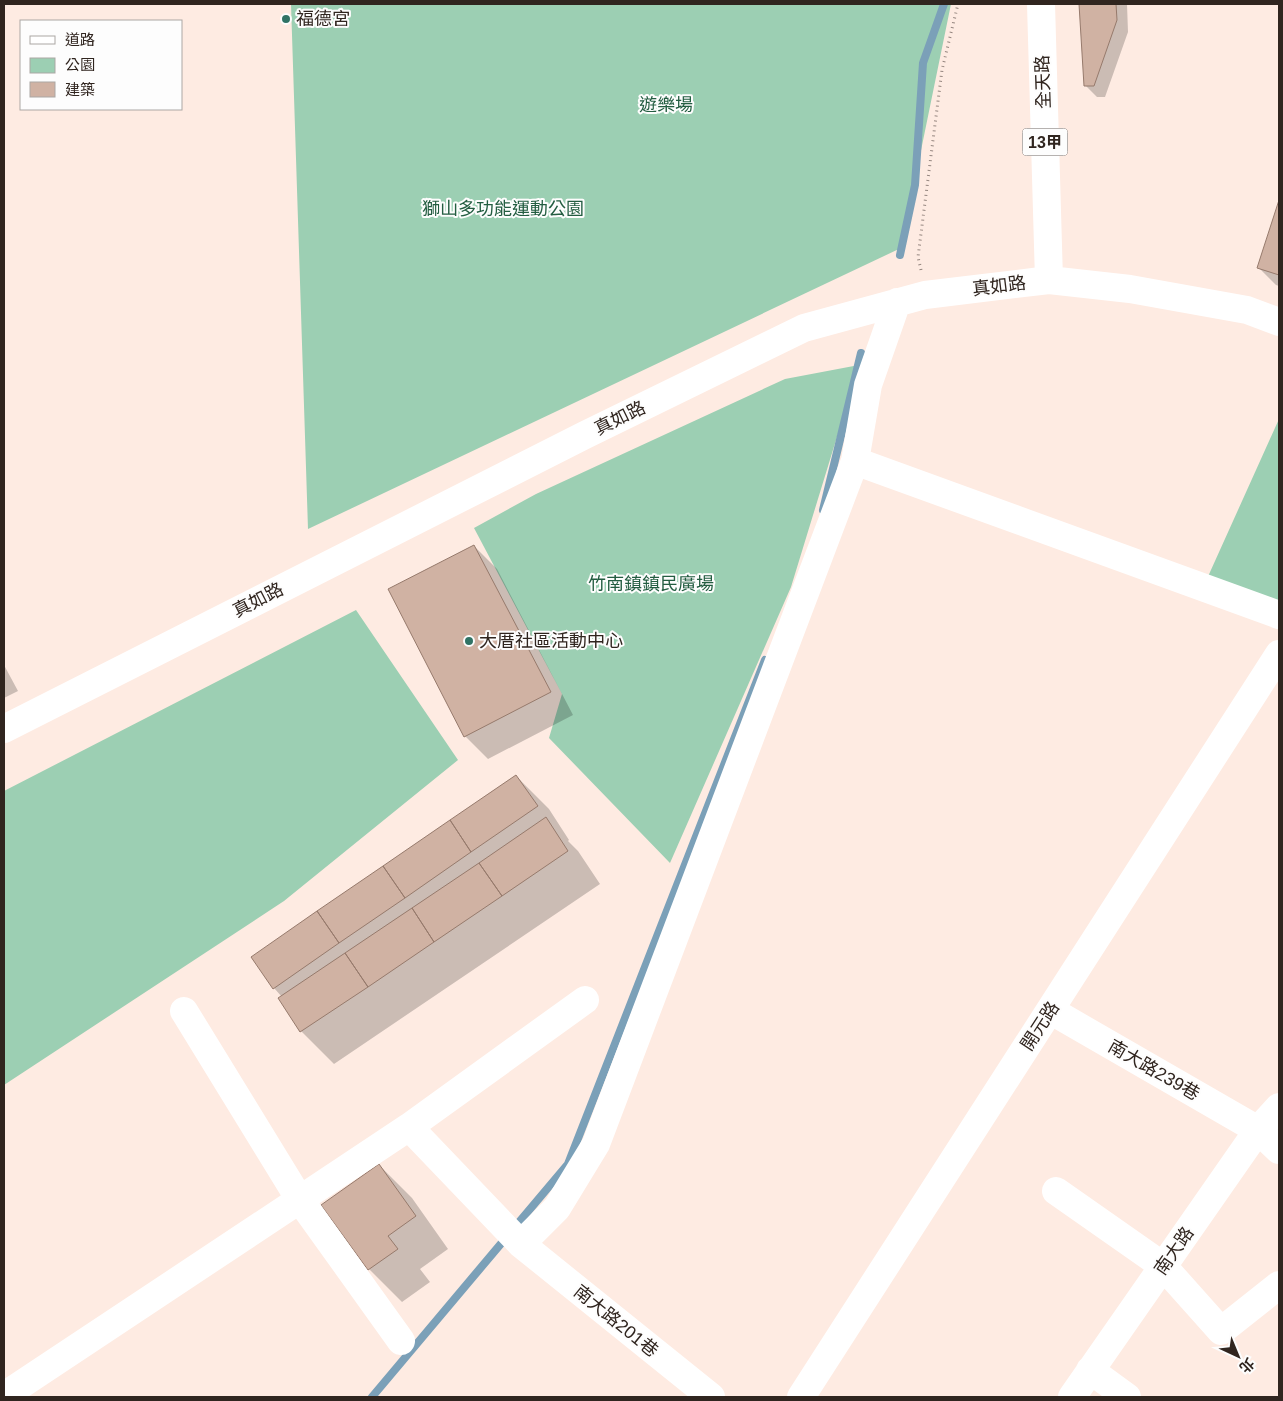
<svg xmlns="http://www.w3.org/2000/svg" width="1283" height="1401" font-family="Helvetica,'Noto Sans TC',sans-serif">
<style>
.green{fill:#9ccfb3}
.shadow{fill:#0003}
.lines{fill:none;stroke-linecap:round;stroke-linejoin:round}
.stream{stroke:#7ba0b8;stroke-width:8}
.building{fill:#d0b2a3;stroke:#967a6c}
.path{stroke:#968780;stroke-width:3;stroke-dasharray:1 4;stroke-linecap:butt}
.minor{stroke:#fff;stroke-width:28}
.major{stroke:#fff;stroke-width:28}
.poi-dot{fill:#307365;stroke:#fdfdfd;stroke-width:2}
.labels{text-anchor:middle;stroke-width:4;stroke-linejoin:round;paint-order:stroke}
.shield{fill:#fdfdfd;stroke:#6e6662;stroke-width:1}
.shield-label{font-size:16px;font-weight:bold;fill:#30251f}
.poi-label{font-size:18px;fill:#30251f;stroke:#fdfdfd;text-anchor:start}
.street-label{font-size:18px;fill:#30251f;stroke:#fdfdfd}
.park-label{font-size:18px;fill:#235d41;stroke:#fdfdfd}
</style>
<rect width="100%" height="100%" fill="#feebe2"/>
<path class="green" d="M291,4H951L901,248L308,529Z
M859,365L791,587L670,863L549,738L562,694L474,528L536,494L785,379Z
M1279,419V604L1206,581Z
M356,610L458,760L284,901L4,1085V791Z"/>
<path class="shadow" d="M1080,4H1127L1128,32L1105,97H1097L1086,86Z
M1279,203V286L1276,285L1258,267Z
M474,546L497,569L573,715L488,759L465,736Z
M4,665L18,691L4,698Z
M516,776L549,809L569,840L568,841L578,851L600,884L334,1064L301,1031L282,997L274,988Z
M379,1165L412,1198L448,1249L420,1269L430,1282L402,1302L369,1269Z"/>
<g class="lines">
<path class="stream" d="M900,255L915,185L923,63L944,4
M823,510L861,353
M372,1397L568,1164L765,660"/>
</g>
<path class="building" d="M1079,4H1116L1117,20L1094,86H1084Z
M1279,200V275L1257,268Z
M474,545L551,692L464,737L388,589Z
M516,775L538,806L471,852L450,820Z
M546,817L568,851L502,896L479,863Z
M450,820L471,852L405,898L383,866Z
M479,863L502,896L434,942L412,908Z
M383,866L405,898L339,943L317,911Z
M412,908L434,942L368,987L345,953Z
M317,911L339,943L273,989L251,957Z
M345,953L368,987L300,1032L278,998Z
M379,1164L416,1216L388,1236L398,1249L368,1270L321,1205Z"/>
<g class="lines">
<path class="path" d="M921,270L918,257L942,70L958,4"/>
<path class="minor" d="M855,461L1279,615
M4,729L585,435L804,328L925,295L1049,280
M585,1000L409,1127L521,1244L711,1397
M1050,1010L1258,1130L1279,1150
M184,1011L300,1200L401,1341
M1056,1191L1163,1266L1221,1331L1279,1285
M521,1244L557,1208L596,1144L855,461L868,385L897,302
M1090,1370L1127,1397
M13,1390L409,1127
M801,1397L1279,654
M1072,1397L1258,1130L1279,1107"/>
<path class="major" d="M1041,4L1049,280L1130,289L1247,310L1279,322"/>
</g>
<g class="poi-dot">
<circle cx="286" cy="19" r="5"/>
<circle cx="469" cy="641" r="5"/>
</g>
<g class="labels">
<rect class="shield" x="1022.5" y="128.5" width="45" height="27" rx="4"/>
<g class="shield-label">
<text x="1045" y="148">13甲</text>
</g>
<g class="poi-label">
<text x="296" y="25">福德宮</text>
<text x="479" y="647">大厝社區活動中心</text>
</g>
<g class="street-label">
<text transform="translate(1043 82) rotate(-92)" y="6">全天路</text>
<text transform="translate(999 286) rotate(-7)" y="6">真如路</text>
<text transform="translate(620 418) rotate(-26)" y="6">真如路</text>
<text transform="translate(258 600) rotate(-27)" y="6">真如路</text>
<text transform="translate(1040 1026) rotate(-57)" y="6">開元路</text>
<text transform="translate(1154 1070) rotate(30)" y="6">南大路239巷</text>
<text transform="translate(1174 1251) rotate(-55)" y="6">南大路</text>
<text transform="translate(616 1321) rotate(39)" y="6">南大路201巷</text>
</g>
<g class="park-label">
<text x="666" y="111">遊樂場</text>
<text x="503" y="215">獅山多功能運動公園</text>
<text x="651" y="590">竹南鎮鎮民廣場</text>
</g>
</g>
<rect width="1283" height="1401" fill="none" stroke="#30251f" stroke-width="10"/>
<rect x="20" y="20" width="162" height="90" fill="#fdfdfd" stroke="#aba7a4"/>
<rect x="30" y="36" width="25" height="8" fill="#ffffff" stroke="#aba7a4"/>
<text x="65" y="45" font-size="15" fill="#30251f">道路</text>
<rect x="30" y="58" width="25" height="15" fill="#9ccfb3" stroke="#aba7a4"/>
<text x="65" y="70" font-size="15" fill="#30251f">公園</text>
<rect x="30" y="82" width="25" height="15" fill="#d0b2a3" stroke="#aba7a4"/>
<text x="65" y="95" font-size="15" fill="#30251f">建築</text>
<g transform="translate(1238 1356) rotate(136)" stroke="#fdfdfd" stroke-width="4" paint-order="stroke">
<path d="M0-4L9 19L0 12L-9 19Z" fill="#30251f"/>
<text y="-8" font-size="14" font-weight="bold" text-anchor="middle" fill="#30251f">北</text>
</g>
</svg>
